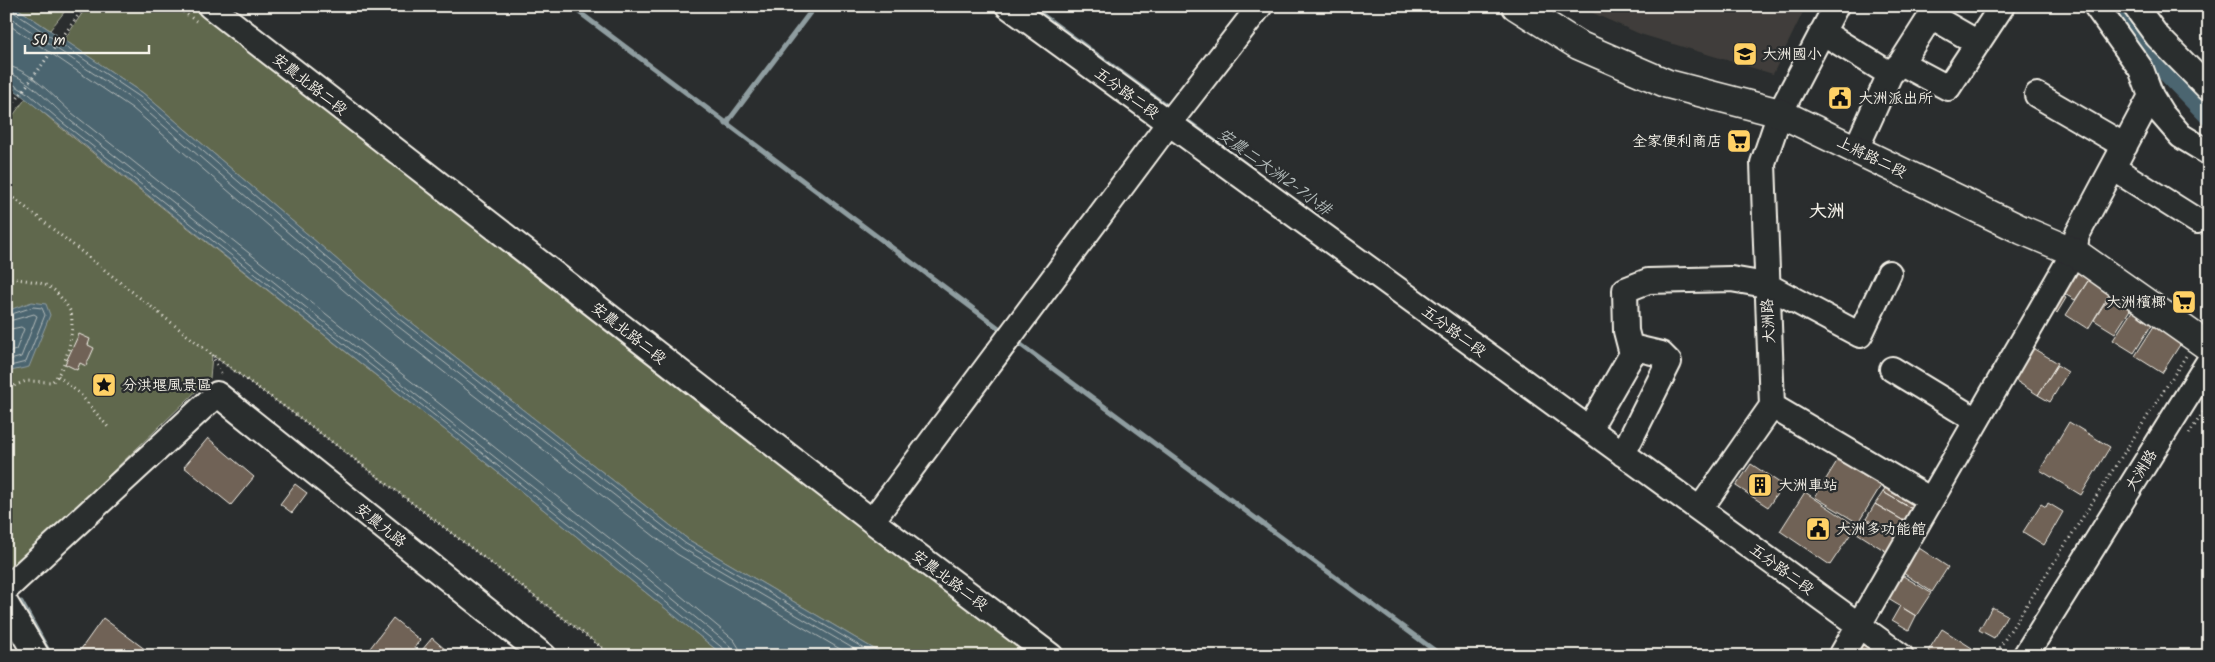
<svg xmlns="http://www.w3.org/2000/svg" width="2215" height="662" font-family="Kalam,'LXGW WenKai TC',sans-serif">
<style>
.built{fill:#3f3d3a}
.green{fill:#61684e;stroke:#aaac9b}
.water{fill:#4c6570;stroke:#8f9da0}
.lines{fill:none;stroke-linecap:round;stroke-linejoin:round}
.shore{stroke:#b1b9b8;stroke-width:1}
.stream{stroke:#8f9da0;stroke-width:5}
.canal{stroke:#4c6570;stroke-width:18}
.building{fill:#706257;stroke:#f4f1e8}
.minor-casing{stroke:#f4f1e8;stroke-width:28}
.major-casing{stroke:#f4f1e8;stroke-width:31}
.path{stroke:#f4f1e8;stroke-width:3;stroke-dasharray:1 4;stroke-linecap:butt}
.minor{stroke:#2a2d2e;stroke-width:24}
.major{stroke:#2a2d2e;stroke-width:28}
.labels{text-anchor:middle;stroke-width:4.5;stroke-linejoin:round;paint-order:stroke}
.poi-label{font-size:15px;fill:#f4f1e8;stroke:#2a2d2e;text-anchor:start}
.street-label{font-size:15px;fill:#f4f1e8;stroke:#2a2d2e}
.water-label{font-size:16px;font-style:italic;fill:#b1b9b8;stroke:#2a2d2e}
.quarter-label{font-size:18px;font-weight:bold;fill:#f4f1e8;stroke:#2a2d2e}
</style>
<rect width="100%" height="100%" fill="#2a2d2e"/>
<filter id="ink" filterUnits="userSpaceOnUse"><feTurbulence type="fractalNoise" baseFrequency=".02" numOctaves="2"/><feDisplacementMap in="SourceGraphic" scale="10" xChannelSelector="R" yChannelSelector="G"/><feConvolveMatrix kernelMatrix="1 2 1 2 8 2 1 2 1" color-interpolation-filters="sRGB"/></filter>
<g filter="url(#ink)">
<path class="built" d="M1577,6H1806L1773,74L1640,34Z"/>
<path class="green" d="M14,6H69L50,30Z
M87,6H190L279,70L1037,656H886L689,540L397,311L143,93L64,40Z
M26,98L60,127L459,441L724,656H613L307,423L212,355L210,378L6,574V125Z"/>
<path class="water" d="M6,6H14L143,93L397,311L689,540L886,656H724L459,441L6,83Z
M32,302L46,304L50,315L29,367L6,372V311Z"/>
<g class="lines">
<path class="shore" d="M12,6L15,13L140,97L394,315L686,544L877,656
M6,11L11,18L136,102L390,320L682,548L866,656
M6,23L132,108L385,326L677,554L852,656
M6,66C27,67 56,99 72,113L651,571L734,640L739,648L741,656
M6,73C24,74 53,106 67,118L646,577L729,645L733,656
M6,80L29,94L63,123L462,437L725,650L727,656
M6,316L33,307L42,308L45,315L26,362L6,367
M6,322L34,314L37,316L21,357L6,361
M6,330L21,327L24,329L16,350L6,353"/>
<path class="stream" d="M571,6L1004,332
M1030,6L1171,109
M1182,117L1257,173
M726,124L815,6
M1017,342L1442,656
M21,602L51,656"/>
<path class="canal" d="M2115,6L2150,56L2209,117"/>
</g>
<path class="building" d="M2078,266L2092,275L2075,300L2061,292Z
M2092,275L2113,288L2088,329L2066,315Z
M2057,292L2066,298L2057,313L2048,307Z
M2112,292L2133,305L2115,333L2094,320Z
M2136,305L2156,318L2134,353L2113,340Z
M2156,323L2183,340L2162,373L2135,356Z
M79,334L90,339L88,345L94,348L86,366L80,363L77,370L65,364Z
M2029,346L2058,363L2038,395L2010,377Z
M2057,365L2068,372L2050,402L2038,395Z
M2069,422L2110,447L2081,495L2040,470Z
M208,438L254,477L231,505L184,467Z
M1842,453L1885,479L1858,523L1815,497Z
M1751,464L1783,485L1768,507L1736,486Z
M1889,480L1918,497L1912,509L1883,492Z
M295,484L307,493L292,513L280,504Z
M1805,492L1856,526L1830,565L1780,531Z
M1883,492L1912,509L1904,521L1875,504Z
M2048,503L2063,512L2044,545L2023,532L2041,504L2046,507Z
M1875,504L1904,521L1896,537L1866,519Z
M1866,519L1896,537L1887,552L1857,533Z
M1916,546L1948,567L1932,592L1900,571Z
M1900,574L1931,593L1916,616L1885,597Z
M1900,606L1916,616L1909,630L1892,620Z
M1992,607L2007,615L1994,638L1979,630Z
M103,618L146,650L142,656H76Z
M393,618L420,640L408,656H364Z
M1942,629L1972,648L1967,656H1936L1928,651Z
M432,638L453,656H417Z
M1864,638L1881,649L1876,656H1853Z"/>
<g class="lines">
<defs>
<path id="minor" d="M210,6L872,521L1051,656
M1008,6L1901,656
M2096,6L2141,69L2151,96L2162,114L2181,136L2209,153
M2135,6L2157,36L2209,89
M1822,32L1890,74
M1901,63L1948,88L2002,6
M2037,95L2125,146
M1856,149L1890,74L1901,63L1931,16L1978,43
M2113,168L2197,221
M1892,369L1976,420
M1772,406L1931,500
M1589,429L1632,354L1626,331L1625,290L1648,281L1731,279L1766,285L1860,335L1889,273
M1623,454L1669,362L1661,354L1631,347
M1700,509L1772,406L1763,163L1780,113L1836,6
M872,521L1169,123L1260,6
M6,589L217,394L544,656
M6,604L37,656
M1841,656L2074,252L2077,235L2151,96
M2025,656L2209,361"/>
<path id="major" d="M1516,6L1578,45L1668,84L1780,113L2022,230L2074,252L2209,347"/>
</defs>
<use href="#minor" class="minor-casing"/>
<use href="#major" class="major-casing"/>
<path class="path" d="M175,6L196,21
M6,114L85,6
M6,192L211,354L307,423L613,656
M6,278C21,280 43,280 55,291C59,295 69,307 71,313C75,331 66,370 52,382L26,381L6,389
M212,355L222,376
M58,376L79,393L108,427
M2189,434L2209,403
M1994,656L2186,356"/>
<use href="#minor" class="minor"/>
<use href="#major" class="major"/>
</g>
</g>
<defs>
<symbol id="school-square" viewBox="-11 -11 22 22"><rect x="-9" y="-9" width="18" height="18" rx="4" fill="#ffd166" stroke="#2a2d2e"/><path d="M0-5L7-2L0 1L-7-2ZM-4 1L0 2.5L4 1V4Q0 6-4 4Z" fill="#111"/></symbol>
<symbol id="civic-square" viewBox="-11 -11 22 22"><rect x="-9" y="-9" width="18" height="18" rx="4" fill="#ffd166" stroke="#2a2d2e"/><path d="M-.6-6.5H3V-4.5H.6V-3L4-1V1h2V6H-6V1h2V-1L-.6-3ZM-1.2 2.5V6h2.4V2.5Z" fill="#111"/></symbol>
<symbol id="supermarket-square" viewBox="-11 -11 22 22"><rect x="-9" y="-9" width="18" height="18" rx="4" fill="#ffd166" stroke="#2a2d2e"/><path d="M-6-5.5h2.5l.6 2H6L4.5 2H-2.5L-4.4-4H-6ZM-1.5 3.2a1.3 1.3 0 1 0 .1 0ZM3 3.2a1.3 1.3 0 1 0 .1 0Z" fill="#111"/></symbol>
<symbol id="sight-square" viewBox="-11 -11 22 22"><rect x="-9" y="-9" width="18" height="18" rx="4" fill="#ffd166" stroke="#2a2d2e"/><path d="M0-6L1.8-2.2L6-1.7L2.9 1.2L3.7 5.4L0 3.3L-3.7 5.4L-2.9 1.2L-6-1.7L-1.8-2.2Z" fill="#111"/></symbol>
<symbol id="building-square" viewBox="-11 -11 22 22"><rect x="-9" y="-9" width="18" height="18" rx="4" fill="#ffd166" stroke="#2a2d2e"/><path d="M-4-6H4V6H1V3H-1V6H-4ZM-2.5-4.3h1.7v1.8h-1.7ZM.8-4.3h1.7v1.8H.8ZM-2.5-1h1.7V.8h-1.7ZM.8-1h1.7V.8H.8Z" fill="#111"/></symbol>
</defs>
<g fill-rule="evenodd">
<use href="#school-square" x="1731" y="40" width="28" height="28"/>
<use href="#civic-square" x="1826" y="84" width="28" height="28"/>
<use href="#supermarket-square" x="1725" y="127" width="28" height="28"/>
<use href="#supermarket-square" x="2170" y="288" width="28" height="28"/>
<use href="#sight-square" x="90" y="371" width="28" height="28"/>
<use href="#building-square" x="1746" y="471" width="28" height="28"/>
<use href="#civic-square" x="1804" y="515" width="28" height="28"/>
</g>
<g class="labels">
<g class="poi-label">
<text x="1762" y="59">大洲國小</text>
<text x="1858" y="103">大洲派出所</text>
<text x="1722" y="146" text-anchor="end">全家便利商店</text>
<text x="2166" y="307" text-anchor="end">大洲檳榔</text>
<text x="122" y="390">分洪堰風景區</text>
<text x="1778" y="490">大洲車站</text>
<text x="1836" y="534">大洲多功能館</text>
</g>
<g class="street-label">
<text transform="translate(310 84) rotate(38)" y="5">安農北路二段</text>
<text transform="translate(1127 93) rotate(36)" y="5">五分路二段</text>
<text transform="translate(1872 157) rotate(26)" y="5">上將路二段</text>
<text transform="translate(1768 321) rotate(-93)" y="5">大洲路</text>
<text transform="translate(1454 331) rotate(36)" y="5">五分路二段</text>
<text transform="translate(629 333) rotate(38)" y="5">安農北路二段</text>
<text transform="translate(2141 470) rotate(-58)" y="5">大洲路</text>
<text transform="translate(381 525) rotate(39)" y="5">安農九路</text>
<text transform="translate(1782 569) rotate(36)" y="5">五分路二段</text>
<text transform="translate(950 580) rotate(37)" y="5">安農北路二段</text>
</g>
<g class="water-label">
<text transform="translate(1275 171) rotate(36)" y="6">安農二大洲2-7小排</text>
</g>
<g class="quarter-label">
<text x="1827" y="217">大洲</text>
</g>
</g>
<rect width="2215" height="662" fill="none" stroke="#2a2d2e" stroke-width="25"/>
<rect x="12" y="12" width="2190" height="637" fill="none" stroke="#f4f1e8" stroke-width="2" filter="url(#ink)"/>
<path d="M25 45v8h124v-8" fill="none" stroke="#f4f1e8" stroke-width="2.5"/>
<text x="32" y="45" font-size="15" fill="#f4f1e8" stroke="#2a2d2e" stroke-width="4" paint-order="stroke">50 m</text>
</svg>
